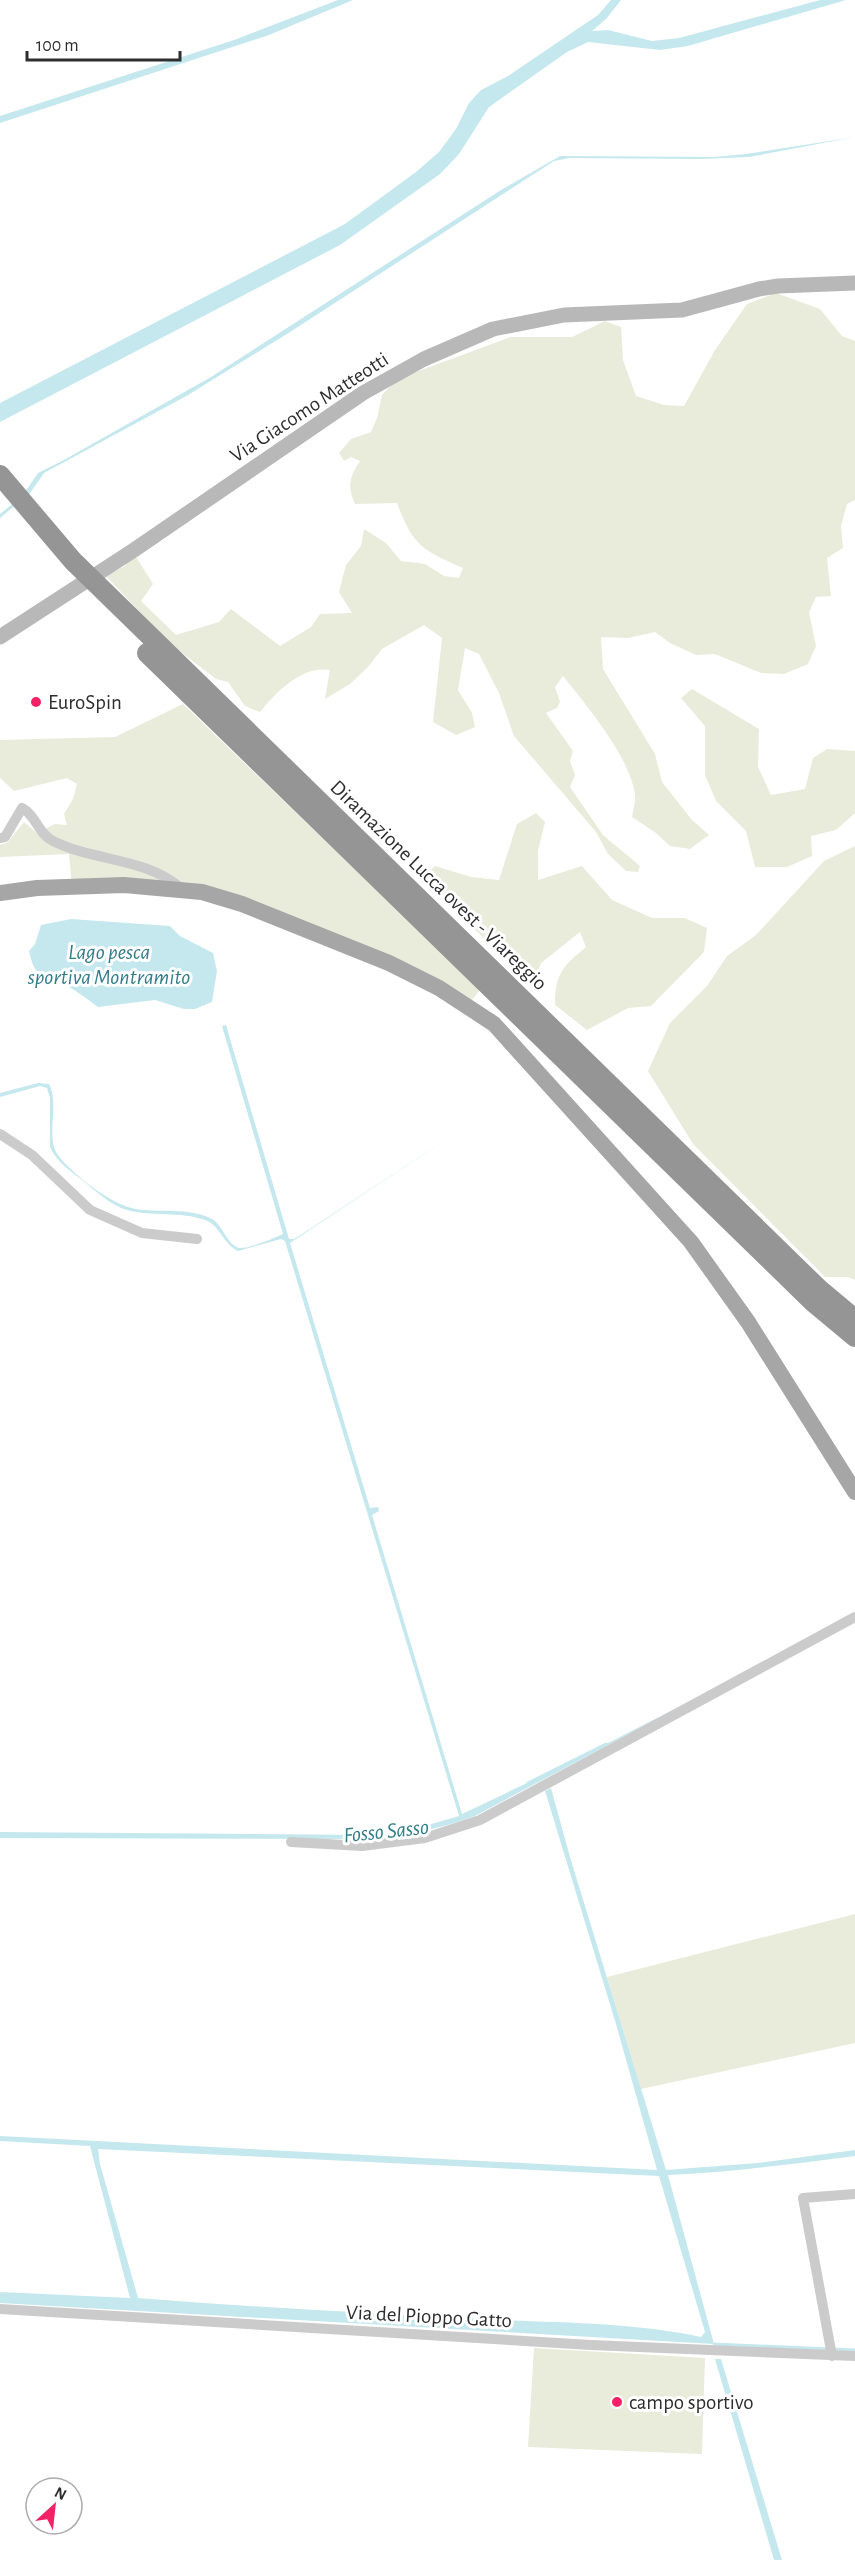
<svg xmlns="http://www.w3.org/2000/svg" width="855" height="2560" font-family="'Alegreya Sans',sans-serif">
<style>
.green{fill:#e9ecda}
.water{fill:#c5e8ee;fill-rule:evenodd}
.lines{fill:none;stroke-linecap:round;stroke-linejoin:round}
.stream{stroke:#c5e8ee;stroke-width:3}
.street{stroke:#cbcbcb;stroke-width:10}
.secondary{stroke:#b8b8b8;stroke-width:15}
.primary{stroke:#a6a6a6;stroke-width:16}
.highway{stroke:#959595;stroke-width:20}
.poi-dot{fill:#f32266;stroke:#fff;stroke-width:2}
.labels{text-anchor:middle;stroke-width:6;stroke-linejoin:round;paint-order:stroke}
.street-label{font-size:21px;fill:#2e2e2e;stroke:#fff}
.poi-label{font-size:21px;fill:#2e2e2e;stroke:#fff;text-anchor:start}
.water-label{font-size:22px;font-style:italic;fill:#327d89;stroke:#fff}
</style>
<rect width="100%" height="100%" fill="#fff"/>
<path class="green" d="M776,293L820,309L842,336L855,341V500L847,504L841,526L843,548L827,558L831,596L816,597L809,612L816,646L808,664L784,674L761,673L715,654L696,655L670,643L655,632L628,638L601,637L603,669L655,754L662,782L692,820L709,835L690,849L670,846L656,833L632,817C633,810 636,801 635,794C629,756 587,706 563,676L555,687L560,702L557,708L546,713L573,751L570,761L575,775L570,787L603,835L640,866L638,872L626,871L608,854L596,832L514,736L499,693L479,654L465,648L458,690L472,713L475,727L456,735L433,722L442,638L424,625L382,649L368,667L350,684L325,699L330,670C302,665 276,692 260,712L245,706L228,682L216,679L168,642L106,576L125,566L133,552L153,584L141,601L176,635L219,622L231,609L280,646L311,627L320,614L352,613L339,592L346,565L361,546L364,529L386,543L401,561L425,564L444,576L459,578L463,568C422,550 413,546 397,503L355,504C347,486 349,478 360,461L351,457L344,461L339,453L351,439L371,432L377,418L382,395L397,379L511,337H572L605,321L621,327L623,360L636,396L664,405L684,406L715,350L747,304Z
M692,689L759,729L758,767L771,795L805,789L813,758L827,749L855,751V813L836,830L811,836L812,856L787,867H755L746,831L716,801L705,775V726L681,698Z
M183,704L480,990L467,1006L242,904L72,887L69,854L0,857V845L8,842L24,822L47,842V828L55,824L67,825L64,814L73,799L77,784L67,778L14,791L0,778V740L115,737Z
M536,813L545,822L538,851V880L582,866L612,900L652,918H685L707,928L704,952L651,1006L628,1008L587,1030L555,1005C555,974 562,967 586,947L580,932L541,963L533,985L422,879L435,866L471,877L499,880L517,824Z
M855,846V1280L848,1277H825L693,1144L648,1071L670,1023L707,986L727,956L756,935L824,861Z
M855,1914V2043L641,2089L607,1977Z
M534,2348L705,2358L702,2454L528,2447Z"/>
<path class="water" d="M338,0H353L269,35L0,123V116L234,40Z
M611,0H621L606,19L592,31L608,30L652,41L679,38L820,0H846L688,46L660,50L588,42L567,52L489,107L459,154L440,174L340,245L0,422V403L345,224L416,172L439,152L456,129L469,103L481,90L508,76L598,15Z
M855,137L749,157L701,159L570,158L554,161L287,334L188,395L44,473L30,493L0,518V514L23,495L38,473L62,461L211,377L501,190L560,156L714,157L746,154Z
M71,919L170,926L180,936L213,953L217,971L212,1002L195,1009H184L155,1000L98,1007C87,999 77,991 65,985C43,975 35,979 29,951L35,944L41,925Z
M226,1025L289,1239H294L313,1227L465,1127L290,1243L370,1508L378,1507L379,1511L372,1515L462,1814L565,1765L694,1699L475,1816C438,1830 402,1835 364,1839L0,1838V1832L371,1835L414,1829L459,1816L285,1241L281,1239L238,1251C223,1244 220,1225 205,1220C180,1211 152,1217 127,1210C110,1205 96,1191 82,1180C70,1171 56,1161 50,1147V1098L47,1088L40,1086L0,1097V1093L38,1083L49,1084C60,1104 45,1138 58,1155C72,1174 113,1206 136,1209C160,1213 189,1207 212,1219C223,1225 227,1246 240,1248C248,1249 275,1238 283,1234L222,1026Z
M551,1788L570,1857L666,2170L758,2163L855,2150V2156C793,2164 731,2172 668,2175L714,2344L0,2303V2292L130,2298L90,2146L0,2141V2136L657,2170L616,2024L545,1791ZM98,2149L659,2176L705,2332L701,2337C637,2323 568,2323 502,2320C380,2313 259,2308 138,2298L100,2164Z
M715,2359H721L782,2560H774Z"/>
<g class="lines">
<path class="stream" d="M528,1783L606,1744
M714,2344L855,2350"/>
<path class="street" d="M0,838L5,837L22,808C36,815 38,834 53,841C95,862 146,857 182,889
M0,1134L32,1155L90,1210L142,1233L197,1239
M291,1842L362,1846L425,1838L480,1820L855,1617
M0,2309L591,2345L855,2356
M832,2356L803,2198L855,2194"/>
<path class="secondary" d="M0,637L134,550L363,393L424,359L493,329L564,315L682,310L759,289L778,286L855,283"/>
<path class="primary" d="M0,893L37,888L124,885L202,892L242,904L389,963L439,988L494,1024L691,1242L748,1322L855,1492"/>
<path class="highway" d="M0,475L73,561L819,1289L855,1319
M147,653L813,1302L855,1337"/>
</g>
<g class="poi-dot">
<circle cx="36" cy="702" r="6"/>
<circle cx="617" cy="2402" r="6"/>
</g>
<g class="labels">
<g class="street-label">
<text transform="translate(309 407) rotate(-33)" y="7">Via Giacomo Matteotti</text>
<text transform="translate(439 885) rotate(44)" y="7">Diramazione Lucca ovest - Viareggio</text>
<text transform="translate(429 2316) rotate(3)" y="7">Via del Pioppo Gatto</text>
</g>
<g class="poi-label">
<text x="48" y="709">EuroSpin</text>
<text x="629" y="2409">campo sportivo</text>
</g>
<g class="water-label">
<text x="109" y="959">Lago pesca<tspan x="109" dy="25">sportiva Montramito</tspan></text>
<text transform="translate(386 1830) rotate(-6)" y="8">Fosso Sasso</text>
</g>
</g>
<g transform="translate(54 2506) rotate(27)"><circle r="28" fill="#ffffff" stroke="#ababab" stroke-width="1.5"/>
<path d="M0-4.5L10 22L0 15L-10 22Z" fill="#f32266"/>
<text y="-9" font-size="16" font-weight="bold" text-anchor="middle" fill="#2e2e2e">N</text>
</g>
<path d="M27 51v9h153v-9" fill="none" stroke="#2e2e2e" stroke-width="3"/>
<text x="36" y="51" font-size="18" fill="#2e2e2e" stroke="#ffffff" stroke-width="4.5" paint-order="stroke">100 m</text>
</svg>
